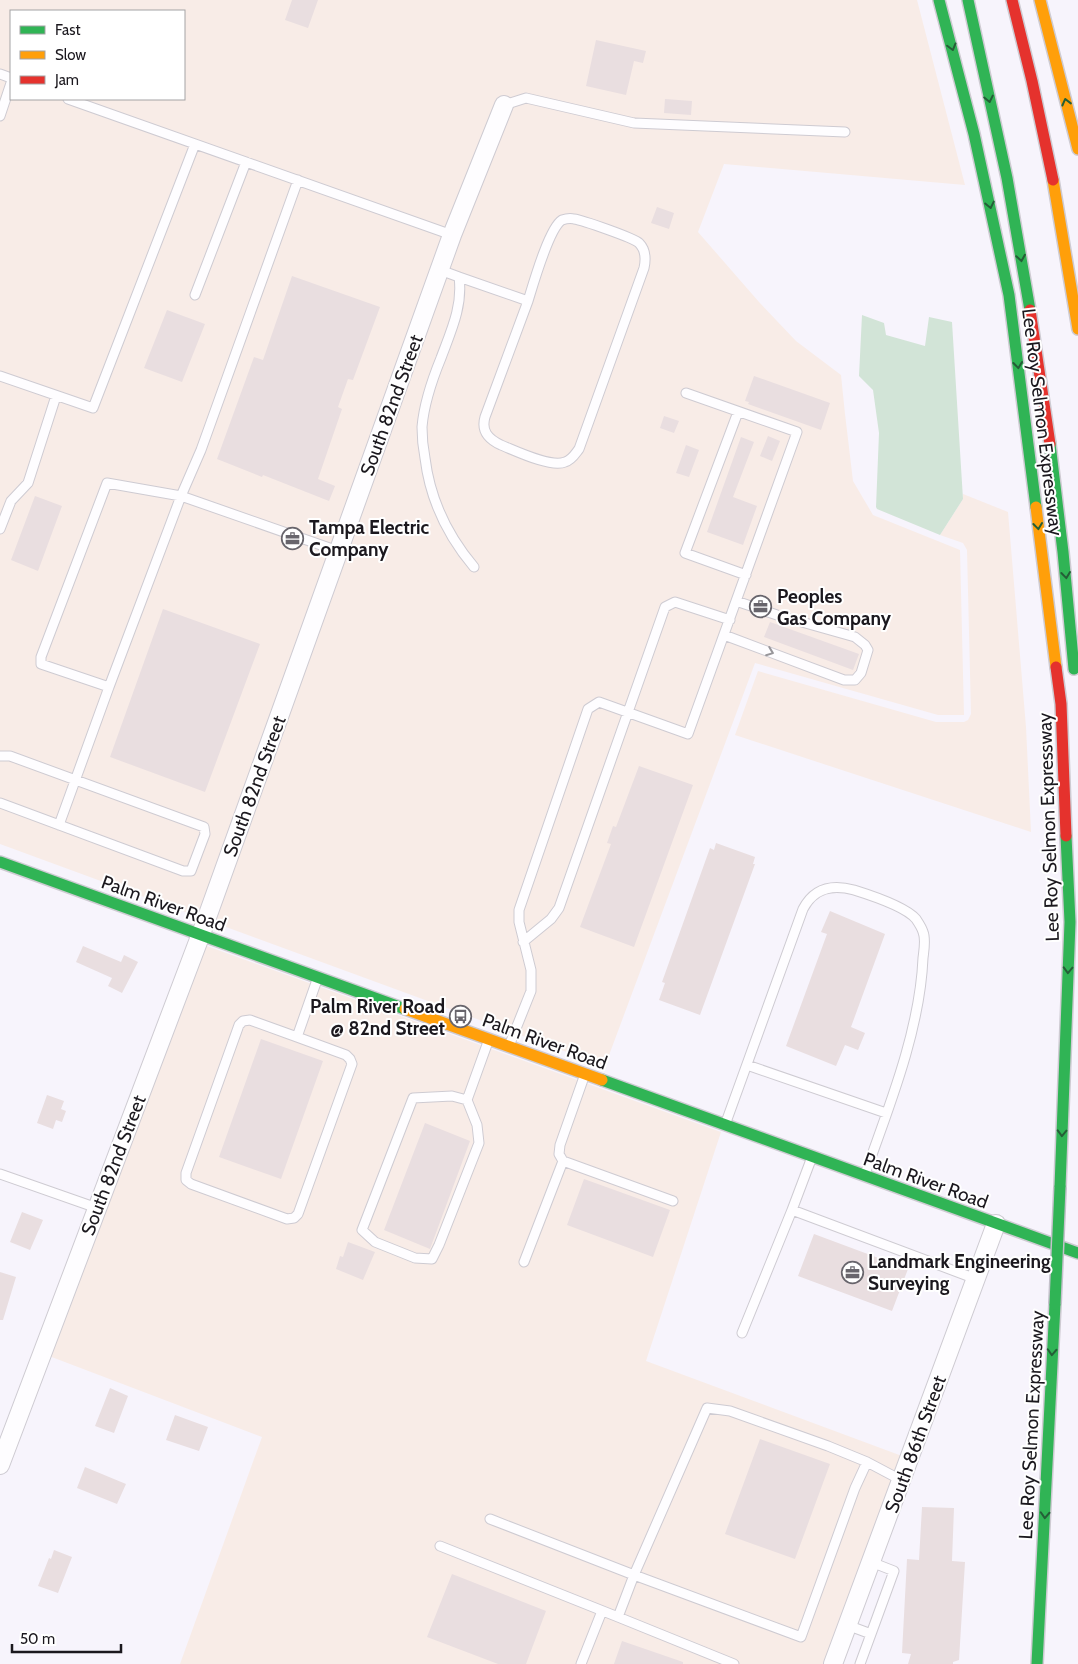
<svg xmlns="http://www.w3.org/2000/svg" width="1078" height="1664" font-family="Cabin,sans-serif">
<style>
.industrial{fill:#f8ece7;fill-rule:evenodd}
.green{fill:#d2e4d7}
.building{fill:#e9dee0}
.lines{fill:none;stroke-linecap:round;stroke-linejoin:round}
.lane-casing{stroke:#cecbd2;stroke-width:11}
.street-casing{stroke:#cecbd2;stroke-width:20}
.fast-casing{stroke:#cecbd2;stroke-width:14}
.slow-casing{stroke:#cecbd2;stroke-width:14}
.jam-casing{stroke:#cecbd2;stroke-width:14}
.lane{stroke:#fefdff;stroke-width:9}
.street{stroke:#fefdff;stroke-width:18}
.fast{stroke:#30b455;stroke-width:11}
.slow{stroke:#ff9f0a;stroke-width:11}
.jam{stroke:#e5322d;stroke-width:11}
.fast-bridge-casing{stroke:#c4c1cb;stroke-width:14;stroke-linecap:butt}
.fast-bridge{stroke:#30b455;stroke-width:11}
.oneway{stroke:#245e37}
.oneway2{stroke:#98969a}
.labels{text-anchor:middle;stroke-width:4;stroke-linejoin:round;paint-order:stroke}
.street-label{font-size:19px;fill:#1b181e;stroke:#fff}
.poi-label{font-size:19px;font-weight:bold;fill:#1b181e;stroke:#fff;text-anchor:start}
</style>
<rect width="100%" height="100%" fill="#f7f4fc"/>
<path class="industrial" d="M0,0H917L965,185L724,164L698,232L759,302L796,341L841,375L845,414L853,481L873,515L960,550L964,715H938L755,663L605,1066L0,844ZM11,11H184V99H11Z
M963,494L1008,512L1026,727L1031,832L735,735L758,671L936,722H964L968,720L971,714L967,550L963,543L940,535L963,499Z
M204,945L721,1132L646,1361L902,1456L825,1664H180L262,1437L49,1356Z"/>
<path class="green" d="M862,315L884,323L886,335L925,346L929,317L952,322L963,499L940,535L877,509L876,507L879,433L873,390L859,376Z"/>
<path class="building" d="M292,0H318L308,28L285,20Z
M596,40L646,51L643,63L634,61L626,95L586,86Z
M665,99L692,101L691,115L664,113Z
M657,207L674,213L669,229L651,223Z
M292,276L380,307L353,380L348,379L338,407L342,409L318,479L335,486L329,501L263,475L262,477L217,459L254,357L263,360Z
M167,310L205,324L182,382L144,368Z
M754,376L830,403L821,430L748,404L749,402L745,401Z
M664,416L679,421L674,433L660,428Z
M768,436L780,441L772,461L760,456Z
M741,437L754,442L733,497L757,506L743,545L707,532Z
M686,445L699,450L689,477L676,473Z
M35,496L62,506L38,571L11,560Z
M163,609L260,644L205,792L110,757Z
M770,622L859,654L853,670L764,637Z
M639,766L693,785L634,947L580,927L611,844L607,843L613,826L616,827Z
M716,843L755,857L753,864H755L700,1015L659,1000L665,983L662,982L710,848L714,850Z
M830,911L885,934L851,1027L865,1033L858,1050L845,1045L836,1066L786,1046L827,934L821,932Z
M83,946L121,962L124,955L138,962L122,993L108,986L112,978L76,962Z
M261,1039L323,1061L281,1179L219,1157Z
M47,1095L64,1101L61,1109L66,1111L62,1122L56,1120L53,1129L37,1123Z
M425,1123L470,1141L430,1249L384,1230Z
M584,1179L670,1210L653,1257L567,1225Z
M22,1212L43,1220L30,1250L10,1242Z
M814,1234L908,1269L892,1311L798,1276Z
M348,1242L375,1252L363,1280L336,1269L340,1256L343,1257Z
M0,1272L16,1277L3,1320H0Z
M110,1388L128,1396L114,1433L95,1426Z
M175,1415L208,1427L199,1451L166,1440Z
M760,1439L830,1464L795,1559L725,1534Z
M85,1467L126,1484L117,1504L77,1488Z
M922,1507L954,1508L952,1561L965,1562L959,1660L953,1662V1664H908L911,1654L902,1653L907,1559L919,1560Z
M54,1550L72,1557L58,1593L38,1586L49,1558L51,1559Z
M452,1574L546,1611L526,1664H498L427,1637Z
M622,1641L683,1662V1664H614Z"/>
<g class="lines">
<defs>
<path id="lane" d="M0,74L11,78
M68,99L452,235
M504,105L526,98L634,123L845,132
M0,116L11,83
M298,180L201,450L181,496L338,551
M440,270L459,277C463,306 451,331 441,358C432,380 424,403 422,427C422,437 423,448 425,458C430,499 447,535 474,567
M459,277L528,301L485,417C481,431 488,439 501,445C516,451 551,468 565,462C572,460 575,454 579,449L644,268C646,259 646,250 639,243C634,238 582,220 574,219C570,218 565,219 562,220C549,228 533,285 528,301
M195,295L246,162
M0,376L93,408L195,144
M738,412L685,553L746,575
M107,483L181,496L109,687L41,664V657Z
M0,529L11,501L28,483L56,396
M724,635L844,680H855L861,673L868,650L865,645L855,637L777,615L736,601
M0,756H10L204,827L205,834L191,871H183L0,803
M59,825L109,687
M523,942L551,919L559,908L665,607L675,602L730,620
M297,1037L346,1055L350,1059L352,1064L298,1214L294,1218L287,1219L191,1184L186,1180V1173L239,1025L243,1021L250,1020L297,1037L318,977
M509,1046L531,991V970L519,922V910L588,709L599,702L688,734L797,432L686,393
M747,1065L886,1113
M585,1074L560,1145L559,1154L563,1161L673,1201
M452,1096L467,1100L477,1125L479,1143L439,1245L432,1259L415,1258L375,1242L362,1230L413,1098Z
M467,1100L489,1039
M725,1125L803,909C814,888 832,884 854,890C870,895 905,906 916,919C918,922 922,928 923,932C926,939 924,950 923,958C920,1030 889,1107 865,1174
M812,1157L792,1210L976,1279
M0,1174L97,1208
M524,1262L563,1161
M742,1333L792,1210
M867,1462L828,1446L730,1411L707,1408L634,1575L801,1637L855,1488L867,1462L901,1480
M490,1519L634,1575L618,1617L734,1664
M440,1546L618,1617
M871,1562L894,1571L871,1634
M847,1625L871,1634L860,1664
M581,1664L602,1611"/>
<path id="street" d="M0,1465L201,934L452,235L504,105
M833,1664L996,1224"/>
<path id="fast" d="M939,0L974,134L1009,295L1036,507
M968,0L1007,178L1030,310
M1050,444L1063,552L1074,669
M0,862L405,1009
M602,1080L1078,1253
M1060,1187L1070,922L1066,836
M1037,1664L1055,1304"/>
<path id="slow" d="M1040,0L1078,149
M1053,180L1078,329
M1036,507L1056,667
M405,1009L602,1080"/>
<path id="jam" d="M1012,0L1032,81L1053,180
M1030,310L1050,444
M1056,667L1061,704L1066,836"/>
</defs>
<use href="#lane" class="lane-casing"/>
<use href="#street" class="street-casing"/>
<use href="#fast" class="fast-casing"/>
<use href="#slow" class="slow-casing"/>
<use href="#jam" class="jam-casing"/>
<use href="#lane" class="lane"/>
<use href="#street" class="street"/>
<use href="#fast" class="fast"/>
<use href="#slow" class="slow"/>
<use href="#jam" class="jam"/>
<defs>
<path id="fast-bridge" d="M1055,1304L1060,1187"/>
</defs>
<use href="#fast-bridge" class="fast-bridge-casing"/>
<use href="#fast-bridge" class="fast-bridge"/>
</g>
<defs><path id="oneway-chevron" d="M-2-3.5L2.5 0L-2 3.5" fill="none" stroke-width="1.6" stroke-linecap="round" stroke-linejoin="round" transform="scale(1.25)"/></defs>
<g class="oneway">
<use href="#oneway-chevron" transform="translate(952 47) rotate(75)"/>
<use href="#oneway-chevron" transform="translate(989 99) rotate(78)"/>
<use href="#oneway-chevron" transform="translate(1066 102) rotate(-104)"/>
<use href="#oneway-chevron" transform="translate(990 205) rotate(78)"/>
<use href="#oneway-chevron" transform="translate(1021 258) rotate(81)"/>
<use href="#oneway-chevron" transform="translate(1018 365) rotate(83)"/>
<use href="#oneway-chevron" transform="translate(1038 526) rotate(83)"/>
<use href="#oneway-chevron" transform="translate(1066 575) rotate(83)"/>
<use href="#oneway-chevron" transform="translate(1068 970) rotate(92)"/>
<use href="#oneway-chevron" transform="translate(1062 1133) rotate(92)"/>
<use href="#oneway-chevron" transform="translate(1052 1352) rotate(93)"/>
<use href="#oneway-chevron" transform="translate(1045 1515) rotate(93)"/>
</g>
<use class="oneway2" href="#oneway-chevron" transform="translate(770 652) rotate(21)"/>
<defs>
<symbol id="office-ring" viewBox="-11 -11 22 22"><circle r="9.5" fill="#fff" stroke="#68656c" stroke-width="1.5"/><path d="M-6-3h4V-5.5h4V-3h4V5H-6ZM-1-4.5V-3h2v-1.5ZM-6 0V1H6V0Z" fill="#68656c"/></symbol>
<symbol id="bus-ring" viewBox="-11 -11 22 22"><circle r="9.5" fill="#fff" stroke="#68656c" stroke-width="1.5"/><path d="M-5-6H5V4H4V6H2V4H-2V6H-4V4H-5ZM-3.5-4V0h7V-4ZM-3.5 1.2v1.5H-2V1.2ZM2 1.2v1.5H3.5V1.2Z" fill="#68656c"/></symbol>
</defs>
<g fill-rule="evenodd">
<use href="#office-ring" x="280" y="526" width="25" height="25"/>
<use href="#office-ring" x="748" y="594" width="25" height="25"/>
<use href="#bus-ring" x="448" y="1004" width="25" height="25"/>
<use href="#office-ring" x="840" y="1260" width="25" height="25"/>
</g>
<g class="labels">
<g class="street-label">
<text transform="translate(391 405) rotate(-70)" y="7">South 82nd Street</text>
<text transform="translate(1043 422) rotate(83)" y="7">Lee Roy Selmon Expressway</text>
<text transform="translate(254 786) rotate(-70)" y="7">South 82nd Street</text>
<text transform="translate(1048 827) rotate(-92)" y="7">Lee Roy Selmon Expressway</text>
<text transform="translate(164 903) rotate(20)" y="7">Palm River Road</text>
<text transform="translate(545 1041) rotate(20)" y="7">Palm River Road</text>
<text transform="translate(113 1165) rotate(-69)" y="7">South 82nd Street</text>
<text transform="translate(926 1180) rotate(20)" y="7">Palm River Road</text>
<text transform="translate(1031 1425) rotate(-87)" y="7">Lee Roy Selmon Expressway</text>
<text transform="translate(915 1444) rotate(-70)" y="7">South 86th Street</text>
</g>
<g class="poi-label">
<text x="309" y="534">Tampa Electric<tspan x="309" dy="22">Company</tspan></text>
<text x="777" y="603">Peoples<tspan x="777" dy="22">Gas Company</tspan></text>
<text x="445" y="1013" text-anchor="end">Palm River Road<tspan x="445" dy="22">@ 82nd Street</tspan></text>
<text x="868" y="1268">Landmark Engineering<tspan x="868" dy="22">Surveying</tspan></text>
</g>
</g>
<rect x="10" y="10" width="175" height="90" fill="#ffffff" stroke="#a4a3a5"/>
<rect x="20" y="26" width="25" height="8" fill="#30b455" stroke="#a4a3a5"/>
<text x="55" y="35" font-size="15" fill="#1b181e">Fast</text>
<rect x="20" y="51" width="25" height="8" fill="#ff9f0a" stroke="#a4a3a5"/>
<text x="55" y="60" font-size="15" fill="#1b181e">Slow</text>
<rect x="20" y="76" width="25" height="8" fill="#e5322d" stroke="#a4a3a5"/>
<text x="55" y="85" font-size="15" fill="#1b181e">Jam</text>
<path d="M12 1644v8h109v-8" fill="none" stroke="#1b181e" stroke-width="2.5"/>
<text x="20" y="1644" font-size="15" fill="#1b181e" stroke="#ffffff" stroke-width="4" paint-order="stroke">50 m</text>
</svg>
